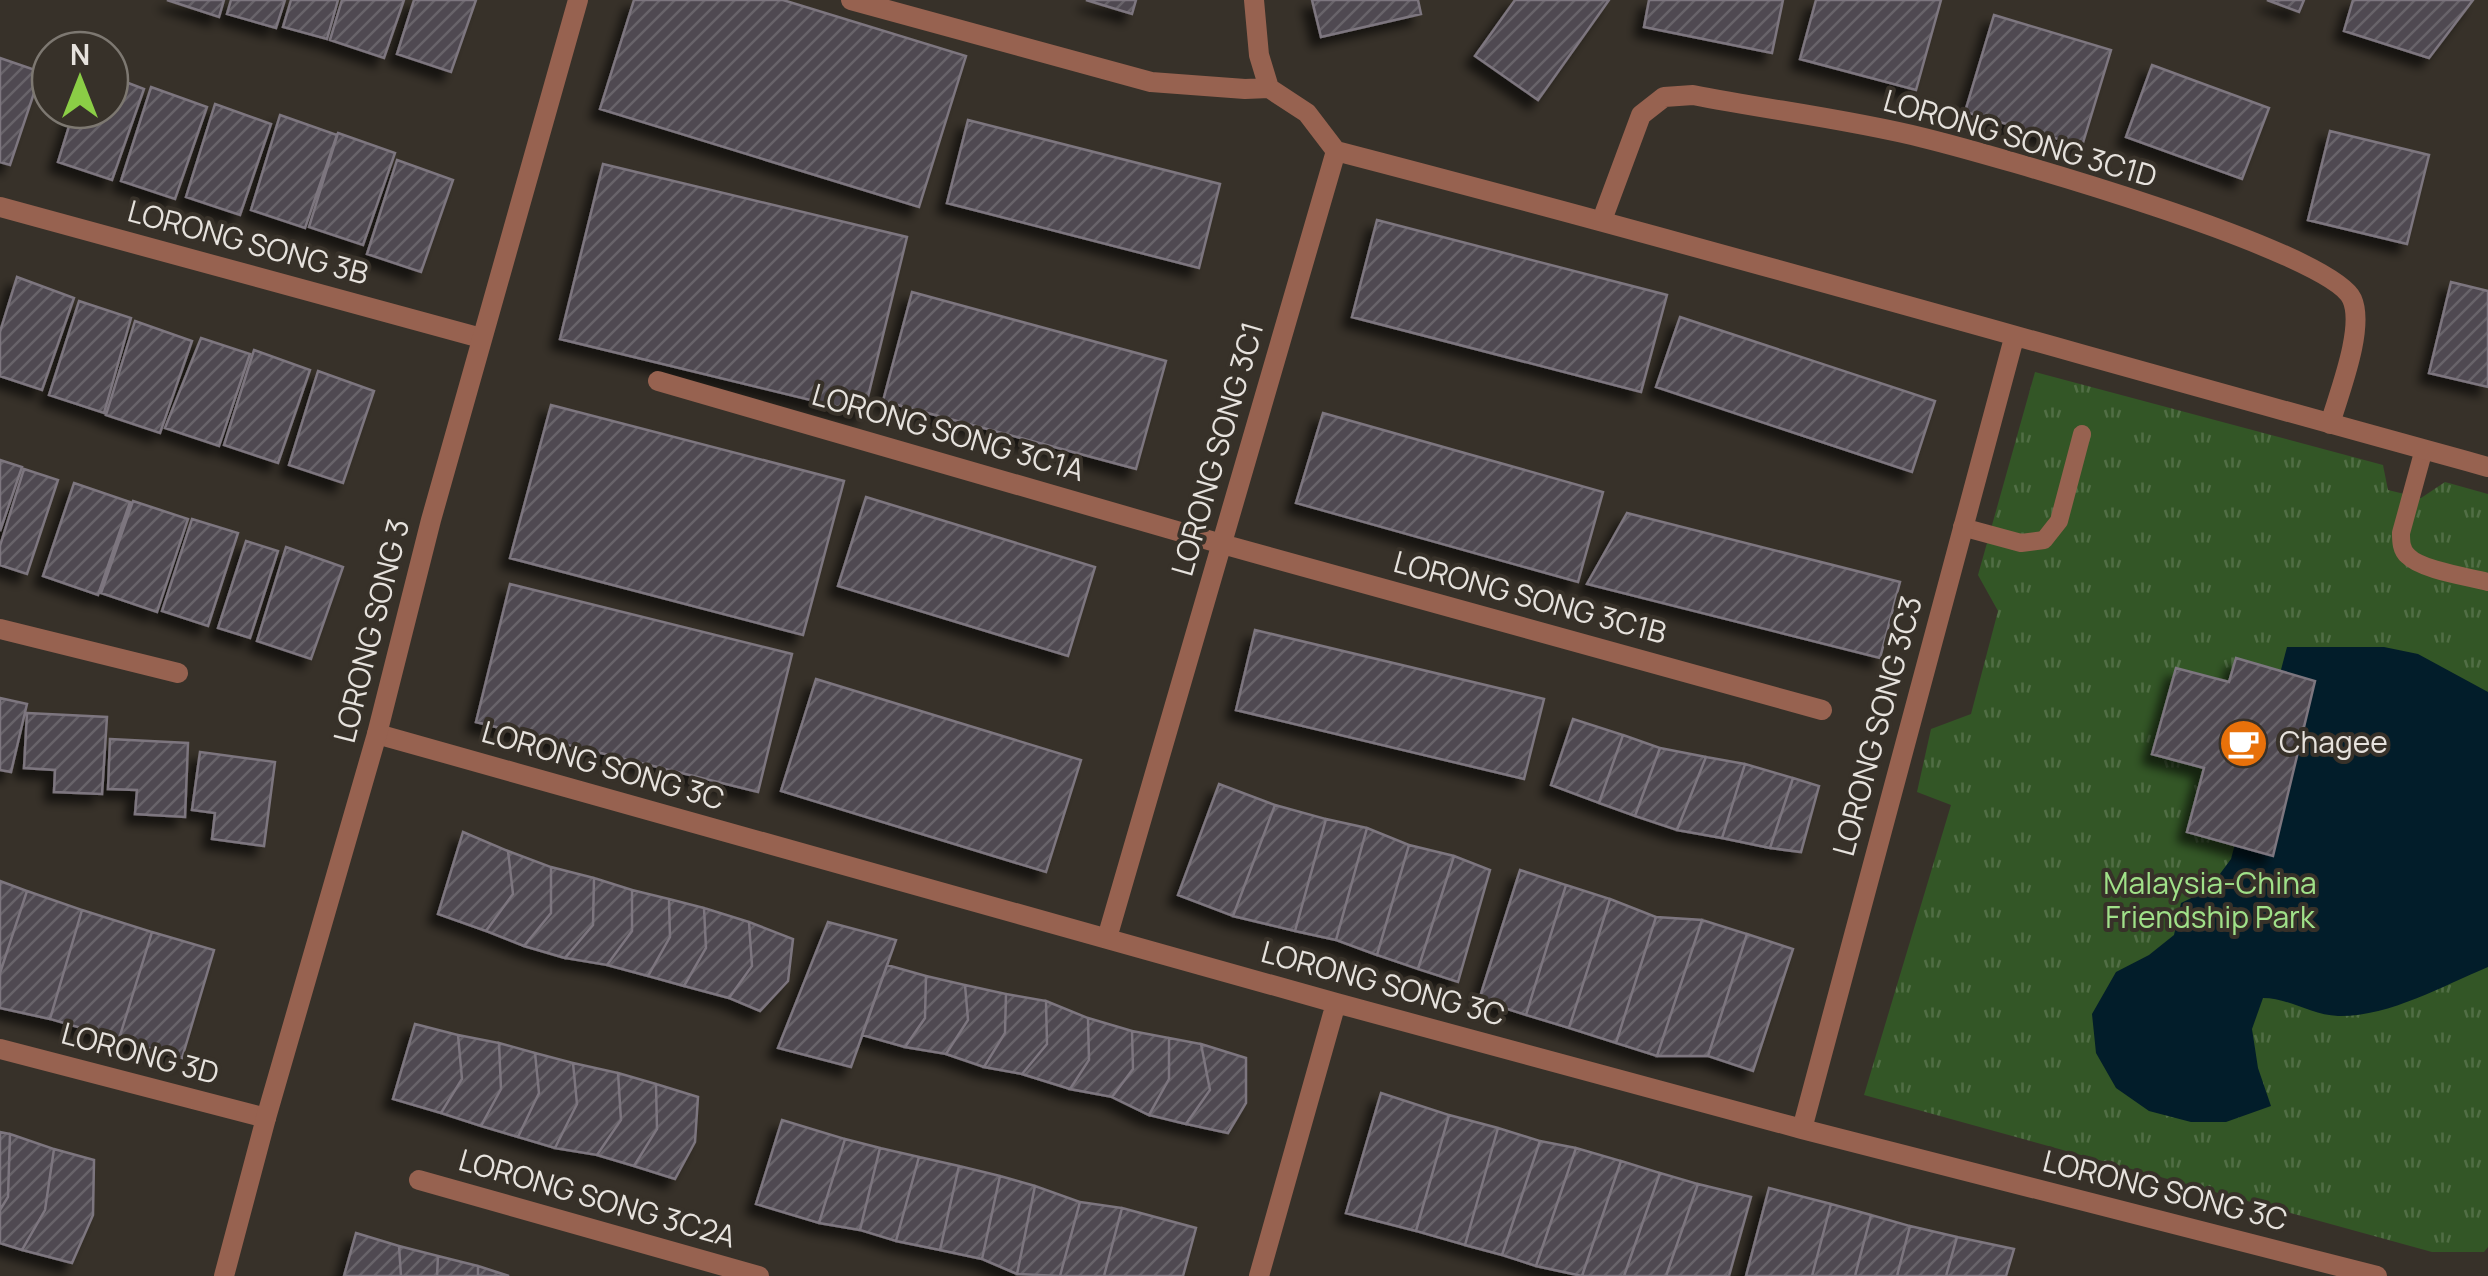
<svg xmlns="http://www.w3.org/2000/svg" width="2488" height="1276" font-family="Manrope,sans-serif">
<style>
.park{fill:url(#park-tufts)}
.water{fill:#021d2a}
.building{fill:url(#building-hatch);stroke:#7d767f;stroke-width:2.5;filter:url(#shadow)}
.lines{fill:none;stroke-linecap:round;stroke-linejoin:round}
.service{stroke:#976250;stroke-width:18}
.minor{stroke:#976250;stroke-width:20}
.tertiary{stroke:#976250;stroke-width:20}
.labels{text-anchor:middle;stroke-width:8;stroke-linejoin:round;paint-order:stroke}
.street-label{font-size:30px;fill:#e6e2dd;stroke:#373129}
.poi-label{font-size:30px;fill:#e6e2dd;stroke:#373129;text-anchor:start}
.park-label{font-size:30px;fill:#a0e189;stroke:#373129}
</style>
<defs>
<pattern id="park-tufts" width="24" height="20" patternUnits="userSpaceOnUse" patternTransform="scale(2.5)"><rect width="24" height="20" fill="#335626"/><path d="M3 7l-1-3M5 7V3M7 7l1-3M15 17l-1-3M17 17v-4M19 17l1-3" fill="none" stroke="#516e45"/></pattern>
<pattern id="building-hatch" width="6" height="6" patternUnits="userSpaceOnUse" patternTransform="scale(2.5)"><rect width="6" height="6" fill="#4f4951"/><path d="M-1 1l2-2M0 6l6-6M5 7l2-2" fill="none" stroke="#68636a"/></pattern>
<filter id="shadow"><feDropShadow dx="-9" dy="9" stdDeviation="5" flood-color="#0009"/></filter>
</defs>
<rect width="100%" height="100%" fill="#373129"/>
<path class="park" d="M2035,372L2383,465L2388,490L2421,498L2445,482L2488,494V1247L2484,1252H2432L1864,1095L1951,805L1917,792L1931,729L1971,714L1998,611L1978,575Z"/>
<path class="water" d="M2287,647H2384L2418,654L2488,692V967C2442,986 2389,1017 2338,1016C2311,1015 2289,998 2263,998L2252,1029L2258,1068L2271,1106L2226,1122H2191L2149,1111L2116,1088L2096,1053L2092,1014L2116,972L2149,955L2174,935L2181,903L2208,890L2231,859Z"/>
<path class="building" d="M167,0H224L219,17Z
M231,0H285L276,28L227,14Z
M291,0H338L327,39L283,27Z
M342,0H404L384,58L330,40Z
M414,0H476L451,72L397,54Z
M634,0H783L966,56L919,207L600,109Z
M1086,0H1136L1132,14Z
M1312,0H1418L1421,14L1321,37Z
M1515,0H1609L1538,100L1475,56Z
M1649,0H1783L1772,53L1644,27Z
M1816,0H1941L1916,90L1800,59Z
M2267,0H2304L2299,12Z
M2353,0H2473L2429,58L2344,31Z
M1994,15L2111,50L2082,146L1965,112Z
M0,58L41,72L10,165L0,162Z
M2152,65L2269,108L2242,179L2126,137Z
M110,76L144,89L112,180L58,162L74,110H110Z
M151,87L207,107L175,199L121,181Z
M215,104L271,124L240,215L186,197Z
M280,115L337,135L305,228L251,210Z
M968,120L1220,184L1199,268L947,203Z
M2330,131L2429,155L2407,244L2308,220Z
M338,133L395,153L363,245L309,227Z
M397,160L453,180L421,272L367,254Z
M603,164L907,237L864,413L560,339Z
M1377,220L1667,295L1641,392L1352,317Z
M17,277L74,298L42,390L0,376V332Z
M2451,282L2488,291V387L2429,373Z
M912,292L1166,361L1136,469L883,401Z
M79,301L131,318L104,413L49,395Z
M1680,317L1935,401L1912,472L1656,387Z
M135,321L192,341L160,433L106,415Z
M201,338L250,354L219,446L165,428Z
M254,350L310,370L278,463L224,445Z
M318,371L374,391L343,483L289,465Z
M551,405L844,481L803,635L510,558Z
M1323,413L1603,492L1578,582L1296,503Z
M0,460L22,467L0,531Z
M24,469L58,480L27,574L0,565V546Z
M74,483L130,502L98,595L43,576Z
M866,497L1095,567L1068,656L838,586Z
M133,501L188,519L157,612L101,593Z
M1627,513L1900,582L1880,658L1587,584Z
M192,519L238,533L208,626L162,611Z
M246,541L278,551L250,638L218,628Z
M286,547L343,567L311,659L257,641Z
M510,584L792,654L758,792L476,722Z
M1255,630L1544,699L1524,779L1236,710Z
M2236,658L2315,681L2273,856L2187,832L2204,768L2152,754L2176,668L2229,682Z
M816,679L1081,760L1046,872L781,791Z
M0,698L27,704L11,772L0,770Z
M27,713L107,717L102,794L54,792L55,770L24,768Z
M1573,719L1623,735L1599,803L1551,785Z
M1623,735L1660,748L1635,816L1599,803Z
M110,739L188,743L185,817L135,814L137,790L108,789Z
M1660,748L1706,757L1677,830L1635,816Z
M200,752L275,762L264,846L212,839L215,813L192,810Z
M1706,757L1745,764L1722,838L1677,830Z
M1745,764L1793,778L1770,848L1722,838Z
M1793,778L1819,786L1801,852L1770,848Z
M1219,784L1275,805L1233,916L1178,895Z
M1275,805L1326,819L1295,931L1233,916Z
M1326,819L1367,828L1336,940L1295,931Z
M1367,828L1409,845L1377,955L1336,940Z
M463,832L508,851L513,894L486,931L438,914Z
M1409,845L1454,856L1418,969L1377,955Z
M508,851L551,867V913L524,946L486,931L513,894Z
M1454,856L1490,870L1458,982L1418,969Z
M551,867L594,878L593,925L565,958L524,946L551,913Z
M1520,870L1566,885L1526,1015L1479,1000Z
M594,878L632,890V931L607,965L565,958L593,925Z
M0,881L27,891L0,973Z
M1566,885L1610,899L1569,1028L1526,1015Z
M632,890L669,899L670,937L648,976L607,965L632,931Z
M27,891L82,910L50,1019L0,1008V973Z
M669,899L704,908L706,948L684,986L648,976L670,937Z
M1610,899L1656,917L1616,1043L1569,1028Z
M704,908L749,922L752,966L729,998L684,986L706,948Z
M82,910L152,932L119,1039L50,1019Z
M1656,917L1702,920L1657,1056L1616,1043Z
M1702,920L1747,934L1708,1056H1657Z
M749,922L793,939L788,981L760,1011L729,998L752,966Z
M828,922L896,940L851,1067L778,1048Z
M152,932L214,950L182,1058L119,1039Z
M1747,934L1793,949L1753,1071L1708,1056Z
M887,965L926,976L925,1018L905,1047L862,1035Z
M926,976L965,985L968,1020L946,1054L905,1047L925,1018Z
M965,985L1006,994L1005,1033L984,1067L946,1054L968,1020Z
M1006,994L1046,1001L1047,1044L1022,1074L984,1067L1005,1033Z
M1046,1001L1088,1018L1089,1060L1070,1089L1022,1074L1047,1044Z
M1088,1018L1132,1031L1133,1069L1112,1097L1070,1089L1089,1060Z
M415,1024L458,1035L462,1079L441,1113L393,1099Z
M1132,1031L1169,1038V1079L1149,1115L1112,1097L1133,1069Z
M458,1035L499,1043L501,1089L481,1126L441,1113L462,1079Z
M1169,1038L1201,1044L1210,1090L1186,1124L1149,1115L1169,1079Z
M499,1043L535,1053L539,1093L518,1137L481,1126L501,1089Z
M1201,1044L1246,1058V1103L1228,1133L1186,1124L1210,1090Z
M535,1053L573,1063L577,1104L555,1148L518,1137L539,1093Z
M573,1063L618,1073L621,1120L597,1155L555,1148L577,1104Z
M618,1073L656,1084L657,1129L634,1166L597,1155L621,1120Z
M656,1084L698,1097L695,1142L675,1179L634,1166L657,1129Z
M1381,1093L1449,1115L1416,1231L1346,1213Z
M1449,1115L1498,1128L1465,1245L1416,1231Z
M782,1120L845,1139L819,1223L756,1204Z
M1498,1128L1540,1141L1502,1255L1465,1245Z
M0,1132L10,1134L8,1197L0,1210Z
M10,1134L54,1149L45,1210L22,1250L0,1243V1210L8,1197Z
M845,1139L880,1148L860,1230L819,1223Z
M1540,1141L1576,1148L1536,1266L1502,1255Z
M880,1148L919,1157L896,1241L860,1230Z
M1576,1148L1621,1161L1582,1276L1536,1266Z
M54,1149L94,1160L93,1215L72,1263L22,1250L45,1210Z
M919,1157L959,1166L940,1250L896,1241Z
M1621,1161L1660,1173L1624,1276H1582Z
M959,1166L1000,1176L982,1259L940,1250Z
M1660,1173L1698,1184L1666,1276H1624Z
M1000,1176L1035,1186L1017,1274L982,1259Z
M1698,1184L1751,1197L1729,1276H1666Z
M1035,1186L1080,1202L1060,1276L1017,1274Z
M1769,1188L1831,1204L1812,1276H1746Z
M1080,1202L1122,1208L1104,1276H1060Z
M1831,1204L1871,1215L1855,1276H1812Z
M1122,1208L1196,1228L1183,1276H1104Z
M1871,1215L1910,1226L1897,1276H1855Z
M1910,1226L1957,1237L1946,1276H1897Z
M356,1233L399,1246L401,1276H344Z
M1957,1237L2014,1249L2006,1276H1946Z
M399,1246L438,1256L437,1276H401Z
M438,1256L478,1266V1276H437Z
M478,1266L509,1276H478Z"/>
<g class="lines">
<path class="service" d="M2424,449L2401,533C2401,541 2401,550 2408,556C2421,570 2469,577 2488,582
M1962,527L2021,543L2044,540L2059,521L2082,434"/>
<path class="minor" d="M851,0L1151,82L1245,89L1269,88
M1336,151C1721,251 2104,362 2488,467
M0,207L481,338
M1602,220L1641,115L1664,97L1693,95C1769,110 1848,119 1924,138C1989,154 2330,250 2352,299C2365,328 2339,393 2330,424
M658,381L1222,544L1822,710
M0,629L178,673
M377,734L1336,1003L1802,1129L2377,1276
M1107,938L1336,151L1307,113L1269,88L1259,55L1254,0
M0,1049L266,1118
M1802,1129L2014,338
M419,1180L759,1276
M1259,1276L1336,1003"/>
<path class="tertiary" d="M224,1276L266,1118L377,734L431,520L578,0"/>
</g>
<defs>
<symbol id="cafe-disc" viewBox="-11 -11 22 22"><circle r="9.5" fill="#e8710a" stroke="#373129"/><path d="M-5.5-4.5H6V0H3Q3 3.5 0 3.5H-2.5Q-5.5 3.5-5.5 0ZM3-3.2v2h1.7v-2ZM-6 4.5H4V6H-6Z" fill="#fff"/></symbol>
</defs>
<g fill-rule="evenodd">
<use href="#cafe-disc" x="2216" y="716" width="55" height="55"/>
</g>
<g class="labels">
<g class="street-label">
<text transform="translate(2020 139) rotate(16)" y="10">LORONG SONG 3C1D</text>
<text transform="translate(248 243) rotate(15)" y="10">LORONG SONG 3B</text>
<text transform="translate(948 433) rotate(16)" y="10">LORONG SONG 3C1A</text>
<text transform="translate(1218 449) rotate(-74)" y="10">LORONG SONG 3C1</text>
<text transform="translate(1530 598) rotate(15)" y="10">LORONG SONG 3C1B</text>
<text transform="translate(372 631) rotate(-76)" y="10">LORONG SONG 3</text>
<text transform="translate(1878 726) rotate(-75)" y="10">LORONG SONG 3C3</text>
<text transform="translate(603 766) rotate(16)" y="10">LORONG SONG 3C</text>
<text transform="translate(1383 984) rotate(15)" y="10">LORONG SONG 3C</text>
<text transform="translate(140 1054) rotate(15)" y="10">LORONG 3D</text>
<text transform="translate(2165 1191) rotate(14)" y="10">LORONG SONG 3C</text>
<text transform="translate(597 1199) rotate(16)" y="10">LORONG SONG 3C2A</text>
</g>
<g class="poi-label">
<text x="2279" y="753">Chagee</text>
</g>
<g class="park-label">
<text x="2210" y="894">Malaysia-China<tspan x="2210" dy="34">Friendship Park</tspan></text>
</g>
</g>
<g transform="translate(80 80)"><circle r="48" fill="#373129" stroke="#7d7871" stroke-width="2.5"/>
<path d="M0-8L18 38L0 25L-18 38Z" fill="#8bce46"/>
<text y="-15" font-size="28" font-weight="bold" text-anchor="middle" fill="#e6e2dd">N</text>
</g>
</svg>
